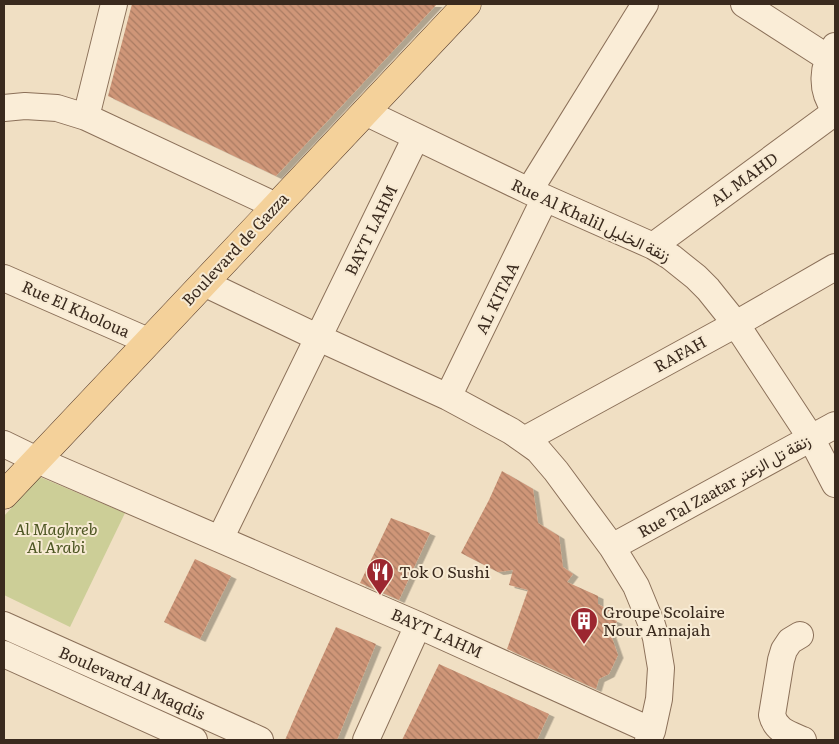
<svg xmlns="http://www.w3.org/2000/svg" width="839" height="744" font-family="Literata,Vazirmatn,serif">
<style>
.green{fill:#ccce97}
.building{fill:url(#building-back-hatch);filter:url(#shadow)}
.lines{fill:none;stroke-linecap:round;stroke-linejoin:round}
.minor-casing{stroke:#8b7059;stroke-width:28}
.major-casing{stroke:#593e2e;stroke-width:29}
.minor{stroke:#faedd7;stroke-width:26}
.major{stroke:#f4d19a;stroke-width:28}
.labels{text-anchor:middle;stroke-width:4;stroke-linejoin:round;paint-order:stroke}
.street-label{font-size:16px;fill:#3a2a1e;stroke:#f7ead3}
.park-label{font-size:16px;font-style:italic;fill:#4e5724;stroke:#f7ead3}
.poi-label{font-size:16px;fill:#3a2a1e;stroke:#f7ead3;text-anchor:start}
</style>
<defs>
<pattern id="building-back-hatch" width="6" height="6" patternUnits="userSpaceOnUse" patternTransform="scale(1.25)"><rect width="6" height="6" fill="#cf9678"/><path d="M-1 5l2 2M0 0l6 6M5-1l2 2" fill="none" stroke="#a97b62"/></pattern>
<filter id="shadow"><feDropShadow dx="5.5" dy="3" stdDeviation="0" flood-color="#0004"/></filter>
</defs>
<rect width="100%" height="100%" fill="#f0dfc3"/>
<path class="green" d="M40,477L125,513L70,627L4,595V516Z"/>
<path class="building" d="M132,4H437L276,176L108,96Z
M502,471L533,489L538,523L559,536L563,567L573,574L567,582L598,596V604L609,610L607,617L617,621L611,635L618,655L609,674L599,679L596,689L507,649L528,590L509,585L513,570L498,572L461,553L489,500Z
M391,518L430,533L399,600L360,583Z
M195,559L231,576L200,639L164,622Z
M336,627L376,644L337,740H285L298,710Z
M439,664L549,714L537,740H402Z"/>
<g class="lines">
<defs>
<path id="minor" d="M744,4L828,58
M835,46C822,66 820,90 835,110
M4,108L25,106L57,108L86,117L276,206
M365,112L529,191L653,246L671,257L696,277L708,289L736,324L811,438L835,484
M86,117L114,4
M529,191L645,4
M653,246L835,112
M4,278L148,341
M204,283L319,338L448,397L511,431L524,440L538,450L556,471L612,547L636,586L652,625L656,638L661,668L659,699L652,731L648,740
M448,397L545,198
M524,440L736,324L835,267
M4,444L37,460L418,625L652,731
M220,539L416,137
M612,547L835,425
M4,625L260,740
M800,635L790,641L784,650L781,660L772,715C776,731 789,734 803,740
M4,654L194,740
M366,740L418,625"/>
<path id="major" d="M4,495L467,4"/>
</defs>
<use href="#minor" class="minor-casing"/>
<use href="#major" class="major-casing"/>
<use href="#minor" class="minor"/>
<use href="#major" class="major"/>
</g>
<defs>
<symbol id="restaurant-pin" viewBox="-11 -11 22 30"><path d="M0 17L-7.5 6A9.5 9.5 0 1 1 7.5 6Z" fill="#9c2730" stroke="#f7ead3"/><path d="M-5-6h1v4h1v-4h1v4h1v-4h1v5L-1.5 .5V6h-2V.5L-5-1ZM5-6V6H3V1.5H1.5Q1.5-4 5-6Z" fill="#fff"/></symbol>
<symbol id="building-pin" viewBox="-11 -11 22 30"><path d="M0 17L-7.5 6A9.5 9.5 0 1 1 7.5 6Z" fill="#9c2730" stroke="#f7ead3"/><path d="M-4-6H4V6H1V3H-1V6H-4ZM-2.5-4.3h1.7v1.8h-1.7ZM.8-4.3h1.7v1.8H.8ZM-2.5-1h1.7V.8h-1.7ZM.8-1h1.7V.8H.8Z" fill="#fff"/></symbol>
</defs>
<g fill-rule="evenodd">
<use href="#restaurant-pin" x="364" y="556" width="32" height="43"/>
<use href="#building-pin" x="568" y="605" width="32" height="43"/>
</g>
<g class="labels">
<g class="street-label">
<text transform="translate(744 179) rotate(-36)" y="6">AL MAHD</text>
<text transform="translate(591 220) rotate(25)" y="6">Rue Al Khalil زنقة الخليل</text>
<text transform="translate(371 230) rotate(-64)" y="6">BAYT LAHM</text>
<text transform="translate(235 249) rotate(-47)" y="6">Boulevard de Gazza</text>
<text transform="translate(497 298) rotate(-64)" y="6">AL KITAA</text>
<text transform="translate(76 309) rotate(24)" y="6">Rue El Kholoua</text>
<text transform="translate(680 354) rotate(-29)" y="6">RAFAH</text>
<text transform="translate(724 486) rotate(-29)" y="6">Rue Tal Zaatar زنقة تل الزعتر</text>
<text transform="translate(437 633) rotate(24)" y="6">BAYT LAHM</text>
<text transform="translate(132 683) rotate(24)" y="6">Boulevard Al Maqdis</text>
</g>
<g class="park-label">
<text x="56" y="535">Al Maghreb<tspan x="56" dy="18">Al Arabi</tspan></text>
</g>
<g class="poi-label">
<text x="399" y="578">Tok O Sushi</text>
<text x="603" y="618">Groupe Scolaire<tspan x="603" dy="18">Nour Annajah</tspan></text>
</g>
</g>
<rect width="839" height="744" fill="none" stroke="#3a2a1e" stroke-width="10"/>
</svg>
